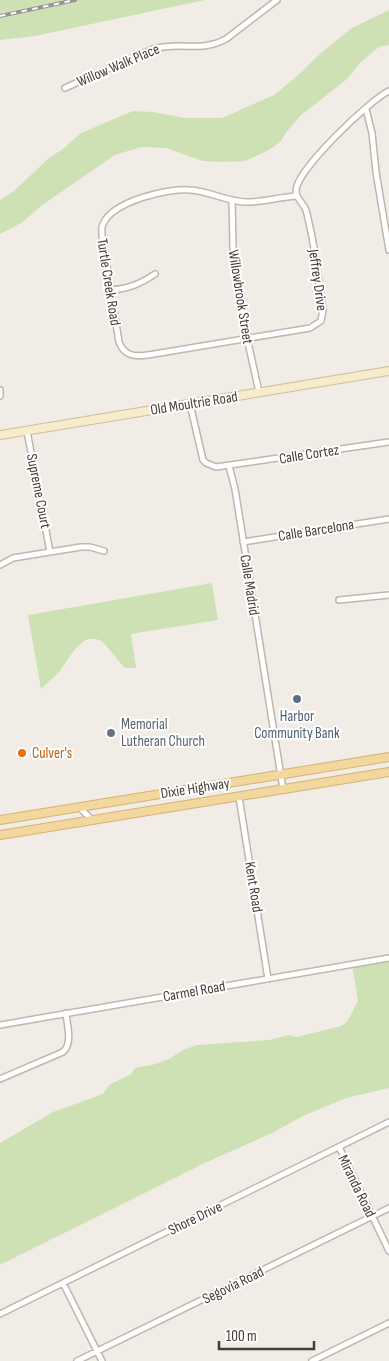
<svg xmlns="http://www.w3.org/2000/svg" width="389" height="1361" font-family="'Sofia Sans Condensed',sans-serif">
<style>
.green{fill:#cee1b4}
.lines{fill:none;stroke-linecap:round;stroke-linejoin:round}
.street-casing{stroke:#beb7ad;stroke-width:8}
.secondary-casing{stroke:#cbbd9b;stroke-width:10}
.primary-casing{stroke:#d5b271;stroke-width:10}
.street{stroke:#fff;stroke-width:5}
.secondary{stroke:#f8ebca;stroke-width:8}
.primary{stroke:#f2d79f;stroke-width:8}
.rail-casing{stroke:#959595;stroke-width:4}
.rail{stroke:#fff;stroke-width:2;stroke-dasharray:5.5;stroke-linecap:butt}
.service-dot{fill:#5c6f8a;stroke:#fff;stroke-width:2}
.worship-dot{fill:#6b7280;stroke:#fff;stroke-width:2}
.food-dot{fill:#e8710a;stroke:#fff;stroke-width:2}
.labels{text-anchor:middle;stroke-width:4;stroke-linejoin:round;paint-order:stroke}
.street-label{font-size:15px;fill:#433e36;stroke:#fff}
.service-label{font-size:15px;fill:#4e5e75;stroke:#fff}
.worship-label{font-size:15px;fill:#5b616d;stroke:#fff;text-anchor:start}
.food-label{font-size:15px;fill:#c56008;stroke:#fff;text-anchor:start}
</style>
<rect width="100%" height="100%" fill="#f1ede6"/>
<path class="green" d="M0,0H205L35,36L0,40Z
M389,10V45L379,47L361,62L347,79L300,116L288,130L280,142L269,150L245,161L223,162L203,161L166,148L141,147L115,155L41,206L23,222L0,234V200L14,191L50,157L63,149L81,133L133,111L153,112L185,118H222L274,95L295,78L321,53L352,28Z
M212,583L218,620L131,634L136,668H125C119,662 106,644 101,641C80,630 69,661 58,673C53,679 47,683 41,689L28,615Z
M389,957V1088L346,1098L305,1115L272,1133L207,1162L0,1265V1143L53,1112L103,1094L109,1085L131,1074L135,1068L152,1065L169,1059L183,1050L197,1045L269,1040L289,1035L297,1037L341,1026L347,1022L358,1001L352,964Z"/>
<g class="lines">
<defs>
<path id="street" d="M65,88L153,49C180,41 200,53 226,39L277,0
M366,109L372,133L376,172L389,250
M297,196C280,197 263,202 247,202C227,202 210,191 190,190C168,188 113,201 103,224C101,227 102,231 102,235L119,342C124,356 135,357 148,355L310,328L321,321L323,310C318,281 316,251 309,223C308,218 307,212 305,208C302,202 296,198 296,191C295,171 371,99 389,91
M232,200L233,247L249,347L259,392
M110,290C128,289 140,284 155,274
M0,390V396
M190,404L203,460L206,463L216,467L389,442
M27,431L50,552
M229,466L235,489L283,789
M243,542L389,519
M0,565L13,558L81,547H90L104,551
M339,600L389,595
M239,797L268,979
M79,807L92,820
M0,1025L389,958
M0,1079L63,1052C73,1043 67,1026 66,1013
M339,1147L389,1251
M63,1283L102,1361
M0,1314L389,1122
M77,1361L389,1208
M312,1361L389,1323"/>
<path id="secondary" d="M0,435L389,371"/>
<path id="primary" d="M0,820L389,757
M0,835L389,772"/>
</defs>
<use href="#street" class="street-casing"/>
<use href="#secondary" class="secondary-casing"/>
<use href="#primary" class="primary-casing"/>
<use href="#street" class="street"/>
<use href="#secondary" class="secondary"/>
<use href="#primary" class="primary"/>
<defs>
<path id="rail" d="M0,16L75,0"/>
</defs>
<use href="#rail" class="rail-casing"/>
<use href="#rail" class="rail"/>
</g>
<circle class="service-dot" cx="297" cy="699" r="5"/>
<circle class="worship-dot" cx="111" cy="733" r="5"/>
<circle class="food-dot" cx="22" cy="753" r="5"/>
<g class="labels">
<g class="street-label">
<text transform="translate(118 65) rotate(-23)" y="5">Willow Walk Place</text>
<text transform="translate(318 280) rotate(82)" y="5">Jeffrey Drive</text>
<text transform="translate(109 282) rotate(81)" y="5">Turtle Creek Road</text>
<text transform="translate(241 297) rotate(81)" y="5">Willowbrook Street</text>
<text transform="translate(194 403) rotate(-9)" y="5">Old Moultrie Road</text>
<text transform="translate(309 454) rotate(-9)" y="5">Calle Cortez</text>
<text transform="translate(39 491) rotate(79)" y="5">Supreme Court</text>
<text transform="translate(316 530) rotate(-9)" y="5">Calle Barcelona</text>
<text transform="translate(250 585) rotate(81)" y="5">Calle Madrid</text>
<text transform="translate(195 788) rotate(-9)" y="5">Dixie Highway</text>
<text transform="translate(254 887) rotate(81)" y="5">Kent Road</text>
<text transform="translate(194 991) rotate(-10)" y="5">Carmel Road</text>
<text transform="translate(357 1186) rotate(64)" y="5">Miranda Road</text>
<text transform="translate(195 1218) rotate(-26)" y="5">Shore Drive</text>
<text transform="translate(233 1285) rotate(-26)" y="5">Segovia Road</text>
</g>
<g class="service-label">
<text x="297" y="721">Harbor<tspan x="297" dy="17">Community Bank</tspan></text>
</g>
<g class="worship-label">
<text x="121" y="729">Memorial<tspan x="121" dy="17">Lutheran Church</tspan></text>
</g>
<g class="food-label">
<text x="32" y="758">Culver's</text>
</g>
</g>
<path d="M219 1341v8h95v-8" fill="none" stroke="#433e36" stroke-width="2.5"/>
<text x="226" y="1341" font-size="15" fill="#433e36" stroke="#ffffff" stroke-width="4" paint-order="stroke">100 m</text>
</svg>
